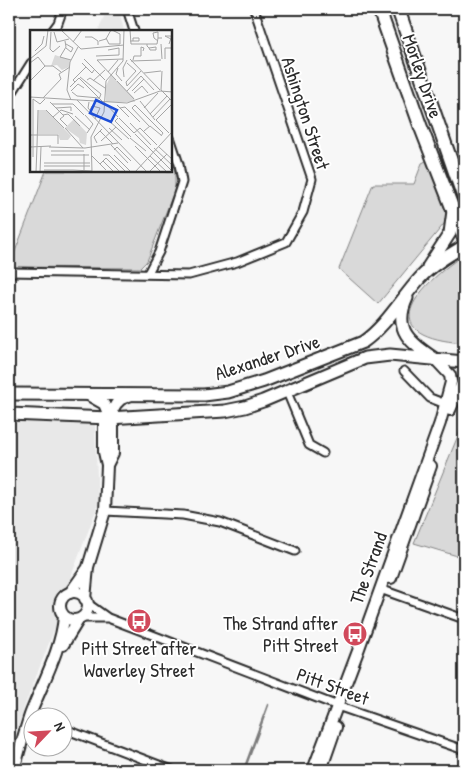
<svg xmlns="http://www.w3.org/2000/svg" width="473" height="779" font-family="'Patrick Hand',sans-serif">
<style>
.built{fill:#e8e8e8}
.park{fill:#d9d9d9;stroke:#828282}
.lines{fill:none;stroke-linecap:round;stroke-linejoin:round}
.stream{stroke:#7b7b7b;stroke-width:2.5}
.street-casing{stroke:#2b2b2b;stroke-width:11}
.secondary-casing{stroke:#2b2b2b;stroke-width:14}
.primary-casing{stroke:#2b2b2b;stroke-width:15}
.highway-casing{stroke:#2b2b2b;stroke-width:16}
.street{stroke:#fff;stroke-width:7}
.secondary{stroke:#fff;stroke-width:10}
.primary{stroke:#fff;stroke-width:11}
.highway{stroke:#fff;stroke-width:12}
.labels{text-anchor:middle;stroke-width:4;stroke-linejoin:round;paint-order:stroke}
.street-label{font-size:19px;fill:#2b2b2b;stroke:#fff}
.poi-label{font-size:19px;fill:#2b2b2b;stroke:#fff;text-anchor:end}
.inset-road{fill:none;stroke:#a5a5a5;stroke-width:1}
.view{fill:#1d4ed8;fill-opacity:0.15;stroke:#1d4ed8;stroke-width:2.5}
.inset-edge{fill:none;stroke:#2b2b2b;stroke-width:2.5}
</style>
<rect width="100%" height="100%" fill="#f7f7f7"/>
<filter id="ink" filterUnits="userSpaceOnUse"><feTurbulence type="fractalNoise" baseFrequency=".02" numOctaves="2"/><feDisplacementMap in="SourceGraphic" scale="10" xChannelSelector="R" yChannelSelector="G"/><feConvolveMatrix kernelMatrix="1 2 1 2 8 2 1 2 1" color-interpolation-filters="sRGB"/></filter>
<g filter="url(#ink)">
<path class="built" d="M107,9H118L119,11L124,31H98Z
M9,422H95L98,505L69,582L56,625L25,705L9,754Z"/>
<path class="park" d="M428,160C435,178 451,206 444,224L378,304L339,269L373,184H414L422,163Z
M171,161L175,171V189L147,261L140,268L9,267L46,171H171Z
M462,256L464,262V343C451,342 435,340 423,334C384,314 444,268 462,256Z
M464,421V558L414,543Z"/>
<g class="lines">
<path class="stream" d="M244,770L268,705"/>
<defs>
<path id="street" d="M127,9L134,31
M52,31L58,23L63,9
M9,98L31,63
M9,272L189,275L237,262L286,242L303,212L312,179L254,9
M148,273L159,252L182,182L179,164L171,140
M404,371L430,398L448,405
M287,392L309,445L323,453
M105,511L183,515L220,522L295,551
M380,589L464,619
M87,603L108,618L343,708L464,750
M81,618H107
M62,728L172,770"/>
<path id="secondary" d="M88,395L104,404L113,425V453L107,465
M450,410L464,379
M391,578L431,466
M60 606a14 14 0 1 1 28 0a14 14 0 1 1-28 0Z
M70,593L87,569
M85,599L88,567L105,511L107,465L104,452V425L116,404L121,399L131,395
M63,645L79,619
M14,770C19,752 24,733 30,715C42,684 62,648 64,616
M313,770L358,651L440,423L451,382L450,375L436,360
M321,770L336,727"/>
<path id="primary" d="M428,267L450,233L453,211
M407,298C392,330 411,343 435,359
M9,394L204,395L228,392L264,381L363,342C386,326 401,299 420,278C432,265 449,255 464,246
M9,414L109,418L225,411L245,407L263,401L365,358L390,355L464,362"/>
<path id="highway" d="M379,9L420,125L464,238
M398,9L464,198"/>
</defs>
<use href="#street" class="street-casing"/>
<use href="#secondary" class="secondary-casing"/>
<use href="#primary" class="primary-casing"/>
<use href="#highway" class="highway-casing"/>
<use href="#street" class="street"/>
<use href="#secondary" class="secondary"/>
<use href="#primary" class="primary"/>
<use href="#highway" class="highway"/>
</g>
</g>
<defs>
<symbol id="bus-disc" viewBox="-11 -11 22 22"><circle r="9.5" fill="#d1495b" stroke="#fff"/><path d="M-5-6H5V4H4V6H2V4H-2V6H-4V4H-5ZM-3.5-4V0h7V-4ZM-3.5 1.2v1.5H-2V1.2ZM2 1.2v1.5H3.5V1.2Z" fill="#fff"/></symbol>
</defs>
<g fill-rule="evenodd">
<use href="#bus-disc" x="125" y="607" width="28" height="28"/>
<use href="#bus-disc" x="341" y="620" width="28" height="28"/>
</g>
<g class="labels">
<g class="street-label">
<text transform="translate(423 76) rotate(71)" y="7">Morley Drive</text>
<text transform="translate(306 113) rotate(72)" y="7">Ashington Street</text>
<text transform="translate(267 357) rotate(-18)" y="7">Alexander Drive</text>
<text transform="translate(368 568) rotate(-70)" y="7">The Strand</text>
<text transform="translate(333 686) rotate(20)" y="7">Pitt Street</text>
</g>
<g class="poi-label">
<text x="338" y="630">The Strand after<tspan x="338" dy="22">Pitt Street</tspan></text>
<text x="139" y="655" text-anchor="middle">Pitt Street after<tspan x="139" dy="22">Waverley Street</tspan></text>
</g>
</g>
<g transform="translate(30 30)">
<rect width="142" height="142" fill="#f7f7f7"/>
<path d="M8,80H16L41,106L38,110H30L28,104H8Z" fill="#d9d9d9"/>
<path d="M25,25L40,30L39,37L32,40L27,35L21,36Z" fill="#d9d9d9"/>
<path d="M81,45L104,68L105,72H76V56ZM44,89L57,103L56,115L50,113L49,108L35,98Z" fill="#d9d9d9"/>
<path class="inset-road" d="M31,0L51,19L94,15M100,0L101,14H127L128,8H132M21,2L20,19L23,22L30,16M24,2L27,12L39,9M55,7H62L68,11V15M76,8L79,14H90V4L82,0M128,8V2L123,3L124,8L128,11M35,11L36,17L30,27L41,30M69,11L76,9L81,0M100,11H109V8H103V11M43,12L52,0M117,14V16L119,18L120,20H126V17L119,18M131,14L132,29M139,14L141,8V6H135L141,9M36,18L41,22L43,18L36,14M5,21L12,14L14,6M66,26L89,25V18L78,20M0,29L16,16L18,0M54,29L75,50M100,29L130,60M135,29V18H143M103,30L104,26H111V17L114,18L113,21M101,31L131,30M0,33L8,27L15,36M52,33L62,43L64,40M15,36H23L31,42M88,38L86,44L92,51M132,41L131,60L143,72M78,42L88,30M114,43L131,41M50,47L71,64L69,69M94,47L93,38L97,30M57,50L60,48L75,58M86,50L67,30L93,29M0,51L15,36M63,51L75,40M87,51L104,69M45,52L43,50L56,37M97,56L96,52L106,41L97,33M97,56L111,41M40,57L49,48L72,71M41,61L48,54L54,58M97,61L111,46L124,60M102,61L114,49M42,62L47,66L69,68M104,63L112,56L118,63M0,67L97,73L130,61L143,62M13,68L31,49L29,44L40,37M41,70L37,60L40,32L48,17M47,70L117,142M110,71L125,90M20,72L34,86L30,89L37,96M59,72L58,78L64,85M22,74H43L54,85M76,74L88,87M87,75L99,87M26,78L41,77V81M90,78L95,77L110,92M102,78L105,75L133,103L131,106M102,78L119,96M114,78L128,63M16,80L34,98M60,80L62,76L70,78L65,89M120,84L137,66M33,85L38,84L50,96M55,85L63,94L57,103M45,86L60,100M23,87L31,80L43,84M123,87L140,69M88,88L85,91L101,107M89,88L104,103L110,98M77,89L99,109M126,90L143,73M126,90L139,103M100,93L121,115M35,98L53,118M79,98L92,110M110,98L127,115M70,101L83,114M114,101L120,96L131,105M105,104L122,121M0,105H28V114M100,108L116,121M71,111L86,97M67,113L64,107L72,99M81,115L98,133M7,116L8,80M105,116L131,142M0,117L21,116M19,117L55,118L88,113M129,117L143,130M124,118L143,136M84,120L87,117L101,131M21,121H54M122,121L143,142M21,125H59M73,125H79L96,142M84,125L101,142M62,126L76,140M120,126L137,142M3,127V69L10,74L15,69M73,131L84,142M14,133H32M32,133H60M70,134L76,128L90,142M14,136H60M14,140H43M43,140L62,141M54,140V124M6,142L7,116M10,142L11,117M62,142L61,107L74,82L76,51L93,31L94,0M105,142L143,101M119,142L137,124"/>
<path class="view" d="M66,70L87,80L81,92L60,83Z"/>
<rect width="142" height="142" class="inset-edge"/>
</g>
<rect width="473" height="779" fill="none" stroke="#fff" stroke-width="30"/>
<rect x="15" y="15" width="443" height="749" fill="none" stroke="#2b2b2b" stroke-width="2" filter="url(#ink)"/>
<g transform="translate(48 732) rotate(65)"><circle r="24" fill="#ffffff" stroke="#aaaaaa"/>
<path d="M0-4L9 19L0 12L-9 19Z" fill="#d1495b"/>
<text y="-8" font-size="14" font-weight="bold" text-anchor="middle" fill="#2b2b2b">N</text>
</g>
</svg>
